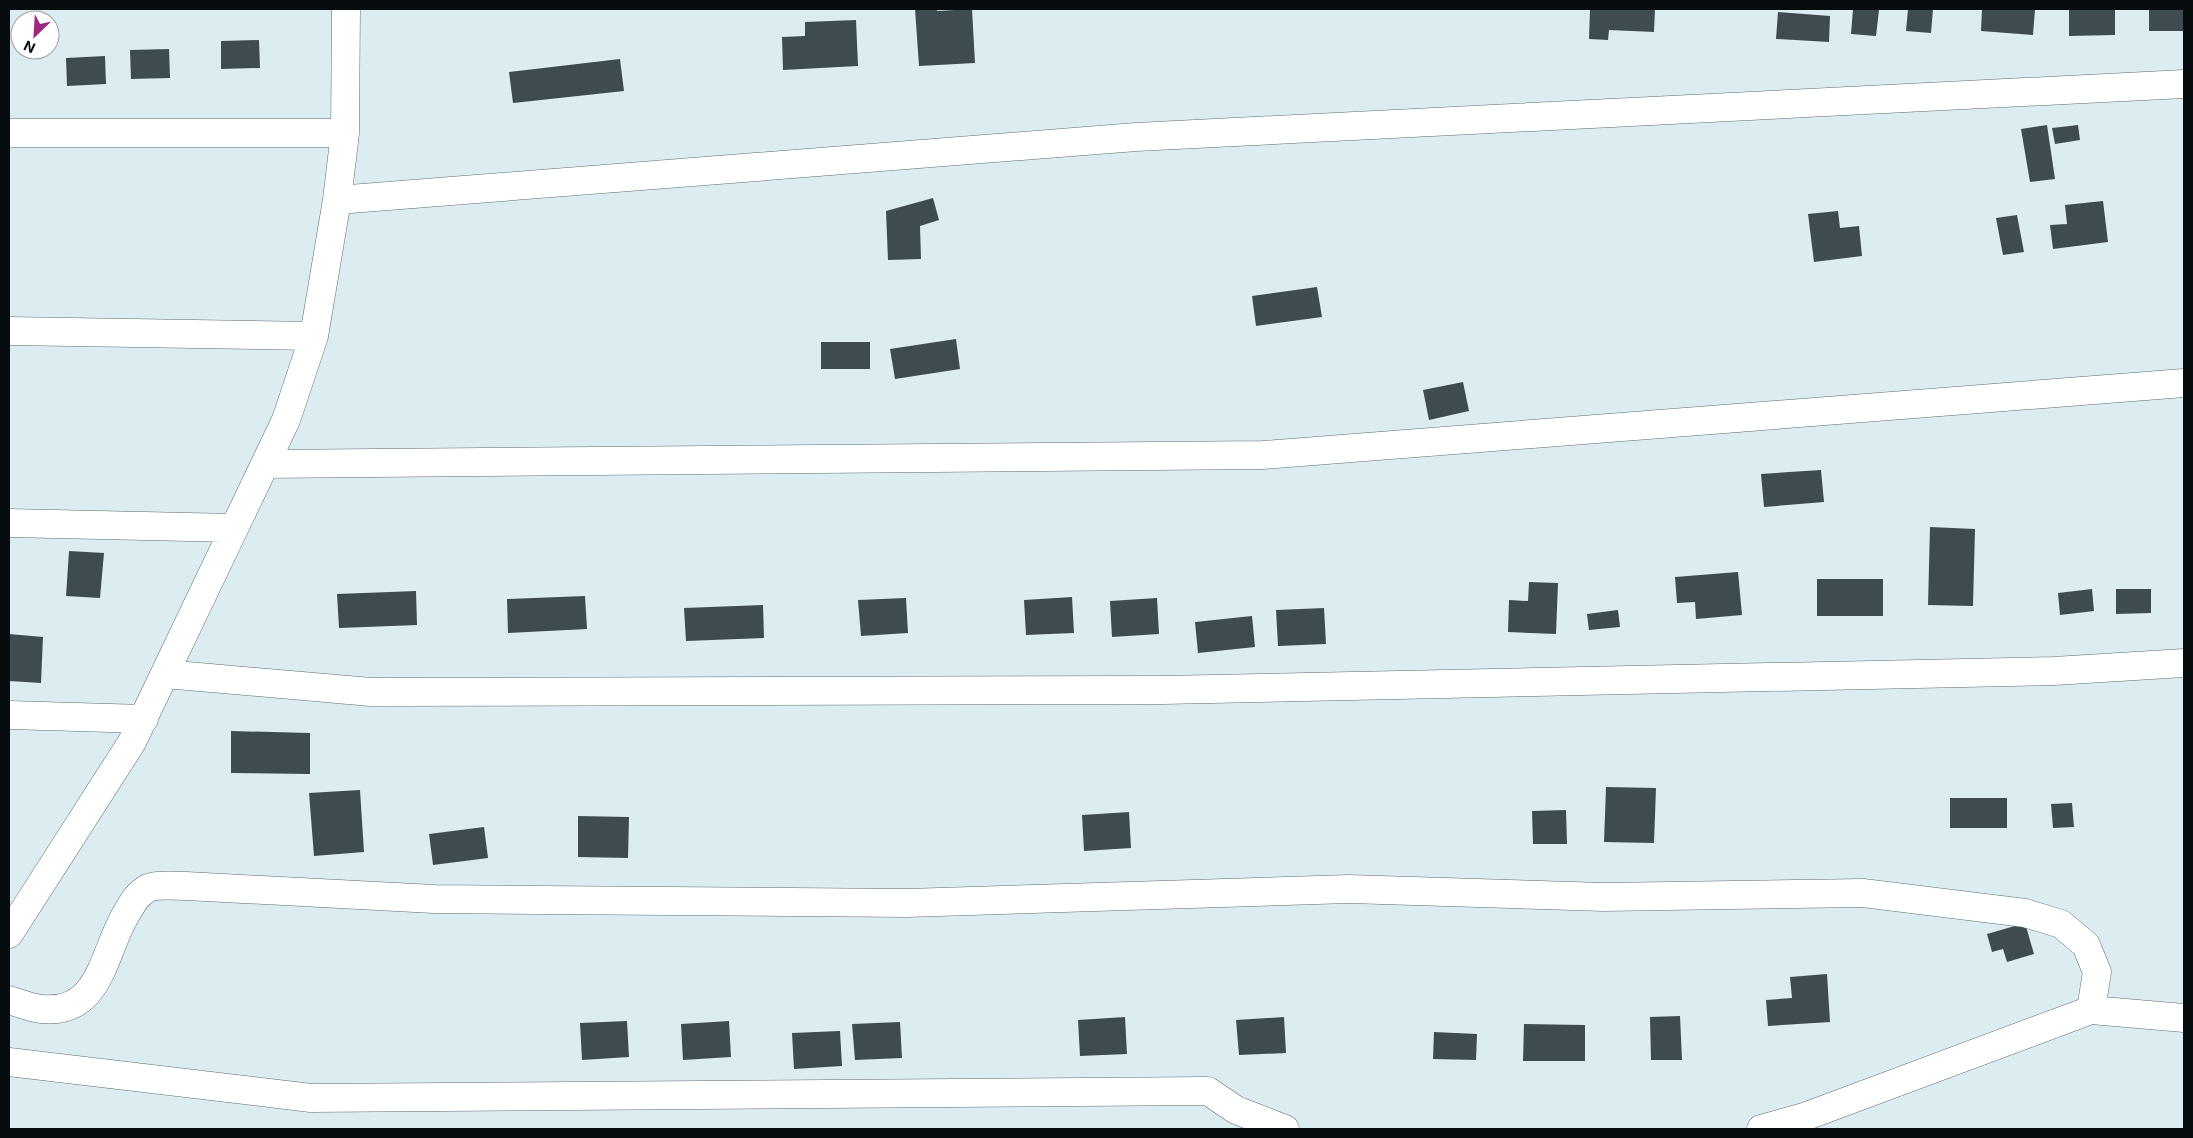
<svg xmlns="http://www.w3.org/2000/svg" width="2193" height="1138" font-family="Inter,sans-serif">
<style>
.building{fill:#3e4c50}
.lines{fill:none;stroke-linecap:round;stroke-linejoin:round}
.minor-casing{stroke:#5e6c70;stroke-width:29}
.minor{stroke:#fff;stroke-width:28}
</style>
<rect width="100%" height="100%" fill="#dcedf1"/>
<path class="building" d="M915,9H937V11L972,9L975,63L919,66Z
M1590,9H1655L1654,32L1609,30L1608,40L1589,39Z
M1853,9L1879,10L1876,36L1851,34Z
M1908,9H1933L1931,33L1906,31Z
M1982,9H2035L2033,35L1981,31Z
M2069,9H2115V35L2069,36Z
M2149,9H2184V31H2149Z
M1778,12L1830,16L1829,42L1776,39Z
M856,20L858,66L783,70L782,37L805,36V22Z
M259,40L260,68L221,69V41Z
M169,49L170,78L131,79L130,50Z
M105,56L106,84L67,86L66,58Z
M620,59L624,91L513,103L509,72Z
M2047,125L2055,179L2030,182L2021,129Z
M2078,125L2080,140L2055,144L2052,128Z
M933,198L939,220L920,226L921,259L888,260L886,211Z
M2103,201L2108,242L2053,249L2050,225L2067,224L2065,205Z
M1838,211L1840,228L1859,226L1862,256L1814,262L1808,214Z
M2017,215L2024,252L2003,255L1996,218Z
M1317,287L1322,317L1256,326L1252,296Z
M956,339L960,369L895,379L890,349Z
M821,342H870V369H821Z
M1463,382L1469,411L1429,420L1423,390Z
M1821,470L1824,502L1764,507L1761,474Z
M1930,527L1975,529L1973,606L1928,605Z
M69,551L104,553L100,598L66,596Z
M1738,572L1742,615L1696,619L1695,602L1677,603L1675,577Z
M1817,579H1883V616H1817Z
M1529,582L1558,583L1556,634L1508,632L1509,600L1528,601Z
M2092,589L2094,611L2060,615L2058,593Z
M2116,589H2151V613L2116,614Z
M416,591L417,625L339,628L337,594Z
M585,596L587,629L508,633L507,599Z
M1072,597L1074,633L1026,635L1024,600Z
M906,598L908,633L861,636L858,600Z
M1157,598L1159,634L1112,637L1110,601Z
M763,605L764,638L686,641L684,608Z
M1324,608L1326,644L1278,646L1276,610Z
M1618,610L1620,627L1589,630L1587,614Z
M1252,616L1255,647L1198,653L1195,622Z
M9,634L43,637L41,683L9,681Z
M231,731L310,733V774L231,773Z
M1606,787L1656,788L1654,843L1604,842Z
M360,790L364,852L314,856L309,793Z
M1950,798H2007V828H1950Z
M2072,803L2074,827L2053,828L2051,804Z
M1566,810L1567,844H1533L1532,811Z
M1129,812L1131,848L1084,851L1082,815Z
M578,816L629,817L628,858L578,857Z
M484,827L488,858L433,865L429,834Z
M2025,923L2034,954L2007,962L2003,949L1992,952L1987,934Z
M1827,974L1830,1022L1768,1026L1766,1000L1792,998L1790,977Z
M1680,1016L1682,1060H1651L1650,1017Z
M1125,1017L1127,1054L1080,1056L1078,1020Z
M1284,1017L1286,1053L1239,1055L1236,1020Z
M627,1021L629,1057L582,1060L580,1023Z
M729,1021L731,1057L683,1060L681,1024Z
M900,1022L902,1058L855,1060L852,1024Z
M1524,1024L1585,1025V1061H1523Z
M840,1031L842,1066L794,1069L792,1033Z
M1434,1032L1477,1034L1476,1060L1433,1059Z"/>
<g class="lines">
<defs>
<path id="minor" d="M9,133H345
M337,200L1136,137L2184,84
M9,331L314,336
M265,464L1263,455L2184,383
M9,523L234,528
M165,674L371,692L1163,690L2054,671L2184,663
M9,715L144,719
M9,934L132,742L286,420L314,336L337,200L345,133L346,9
M9,1000C19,1003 31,1008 42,1009C101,1015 103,952 126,914C132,904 137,894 148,888C158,884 176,886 186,886L434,899L907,903L1349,889L1604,897L1863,893L2025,913L2061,924L2086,945L2097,972L2091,1010
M9,1062L311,1098L1208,1091L1236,1110L1285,1129
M1761,1129L1804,1117L2091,1010L2184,1018"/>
</defs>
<use href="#minor" class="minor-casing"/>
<use href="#minor" class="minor"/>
</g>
<rect width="2193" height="1138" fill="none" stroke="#070c0e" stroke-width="20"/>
<g transform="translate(35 35) rotate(205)"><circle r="24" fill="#ffffff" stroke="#9c9e9f"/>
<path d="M0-4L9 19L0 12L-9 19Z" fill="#a02880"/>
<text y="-8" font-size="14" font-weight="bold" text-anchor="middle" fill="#070c0e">N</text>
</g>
</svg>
